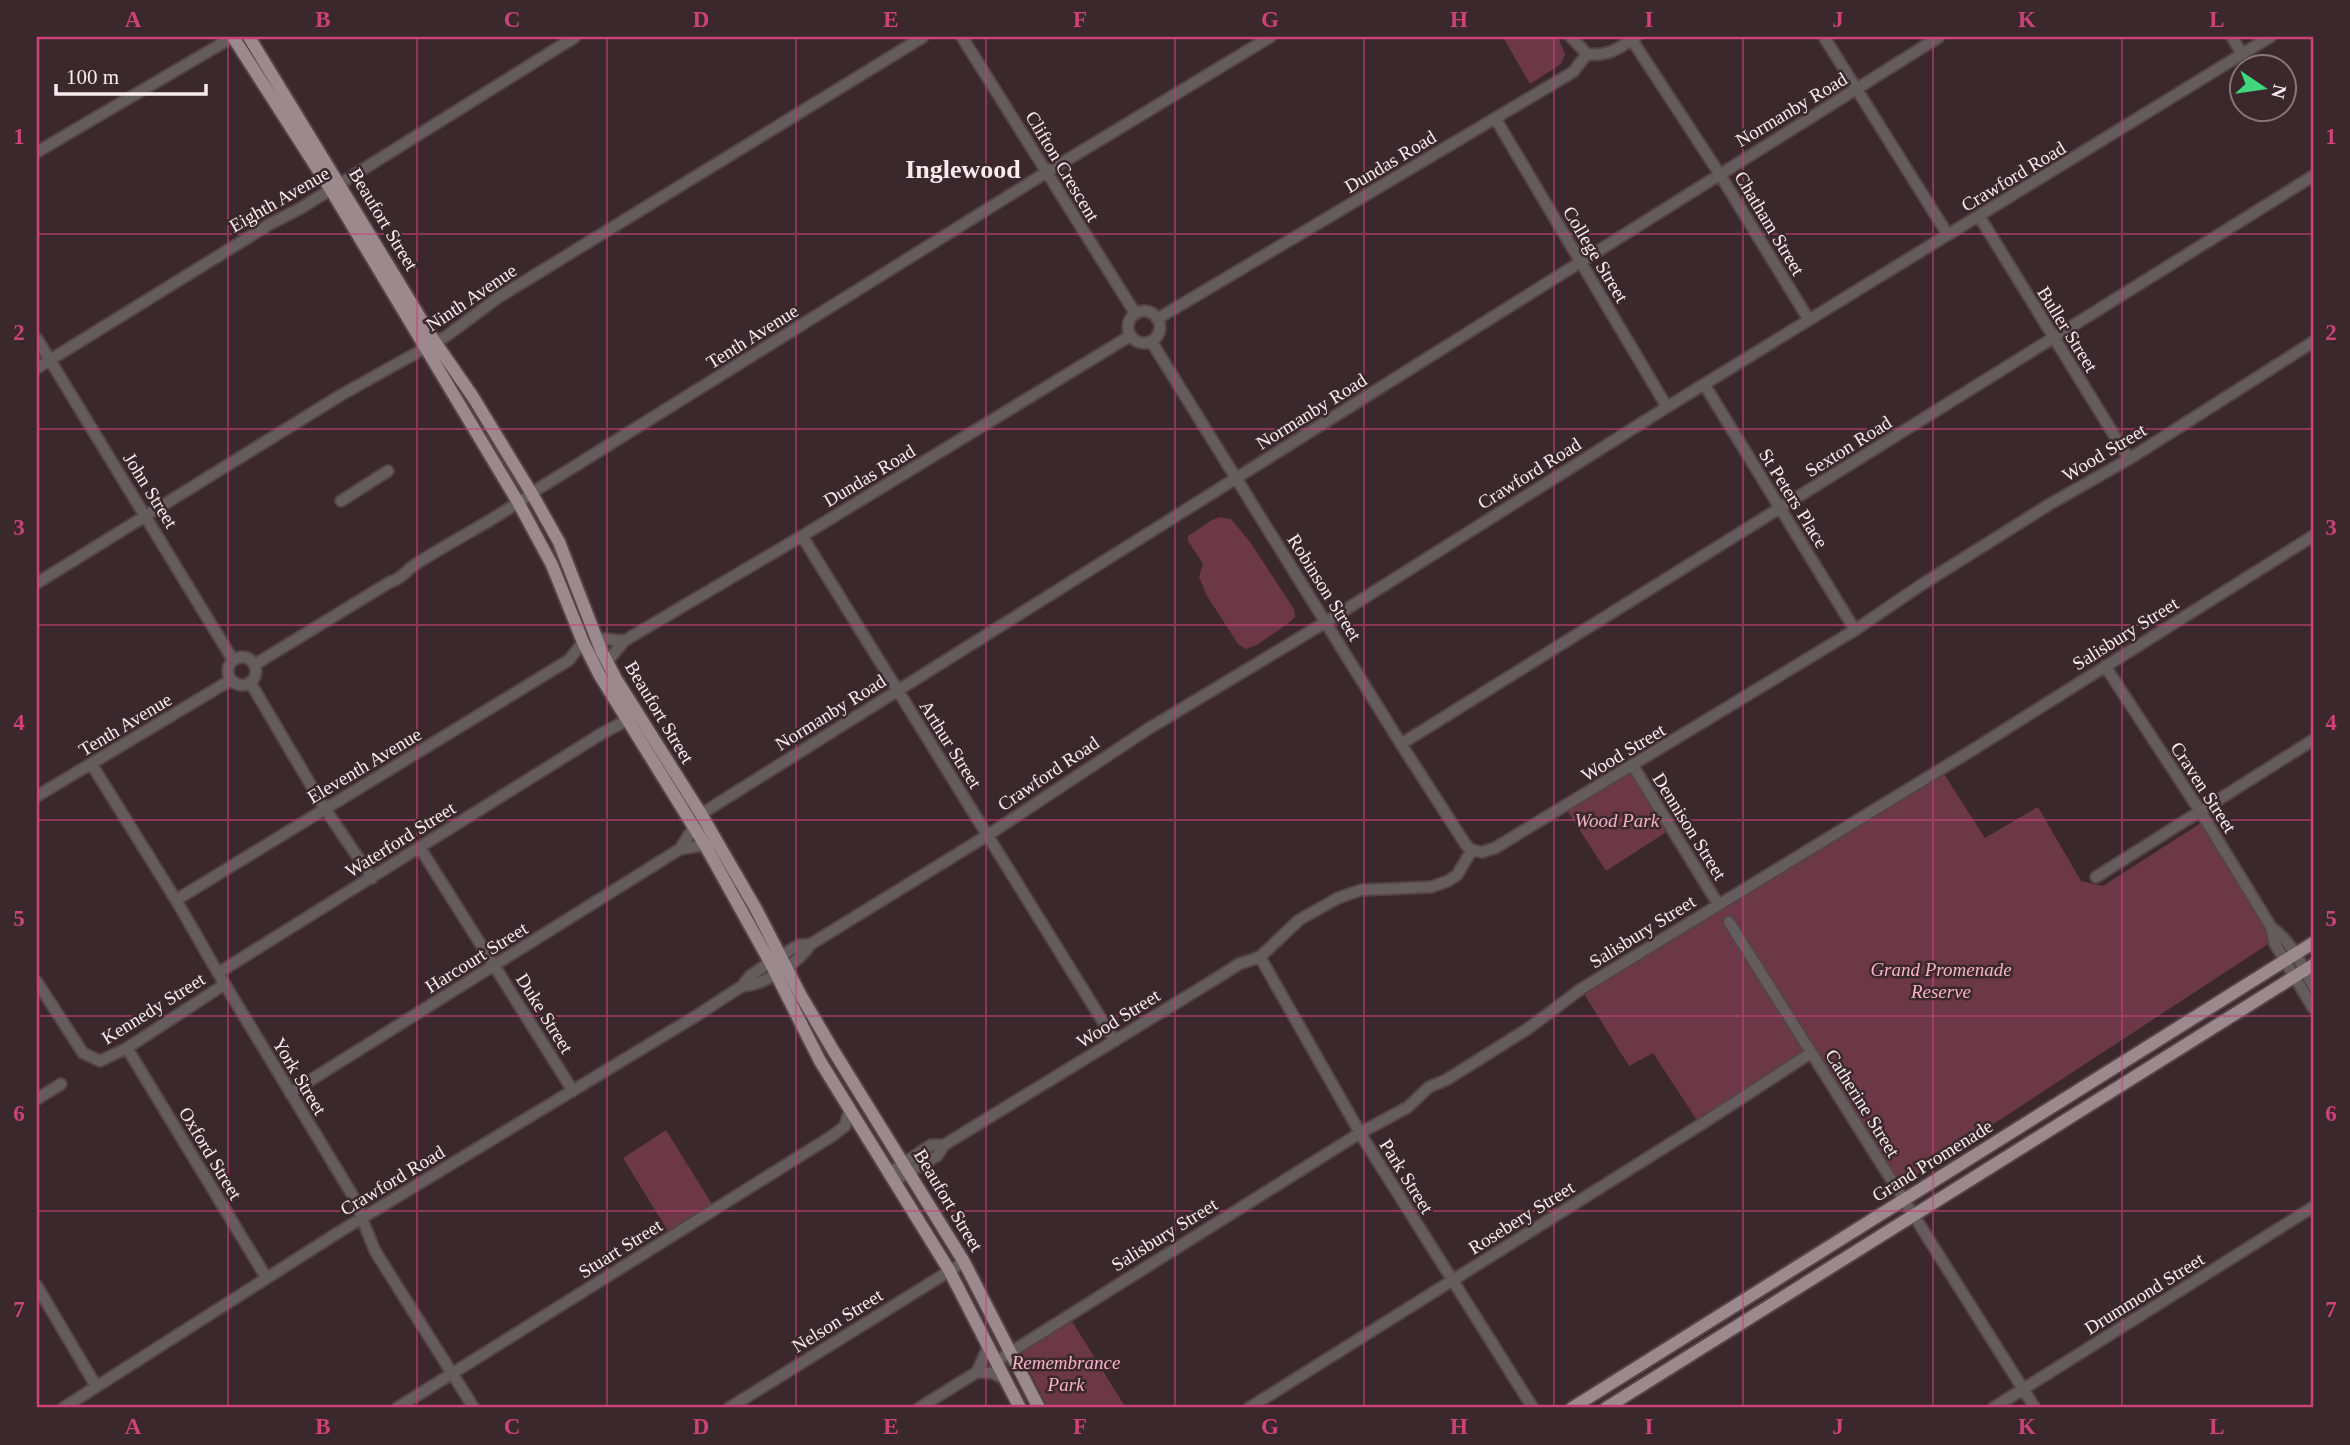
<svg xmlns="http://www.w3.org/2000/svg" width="2350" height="1445" font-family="Georgia,serif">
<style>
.green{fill:#6c3847}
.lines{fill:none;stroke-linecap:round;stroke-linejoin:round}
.minor-casing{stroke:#554348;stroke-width:14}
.major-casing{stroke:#554348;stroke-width:16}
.minor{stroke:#655c5e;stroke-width:10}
.major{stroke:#9c898e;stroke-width:12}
.grid{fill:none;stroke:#cd4278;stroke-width:2;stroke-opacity:0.55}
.labels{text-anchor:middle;stroke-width:5;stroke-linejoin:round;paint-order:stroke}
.street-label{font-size:19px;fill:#f8ecee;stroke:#3a282d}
.park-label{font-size:19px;font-style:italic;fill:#f7b2c4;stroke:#3a282d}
.district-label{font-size:26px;font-weight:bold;fill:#f8ecee;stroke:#3a282d}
.neatline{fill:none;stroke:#cd4278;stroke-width:2.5}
.grid-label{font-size:23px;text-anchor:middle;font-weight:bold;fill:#cd4278}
</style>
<rect width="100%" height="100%" fill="#3a282d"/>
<path class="green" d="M1503,37H1558L1565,54L1561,64L1530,84Z
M1220,517L1231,519L1250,542L1294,609L1295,617L1290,622L1257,645L1246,649L1238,644L1207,596L1199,577L1203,564L1188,541V536L1212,520Z
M1633,766L1671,829L1606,871L1567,810Z
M1940,768L1985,838L2038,807L2081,881L2103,886L2201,823L2282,935L1896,1188L1811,1054L1700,1125L1653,1053L1629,1066L1581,989Z
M666,1130L715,1209L671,1236L623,1158Z
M1068,1315L1126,1408H1048L1018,1348Z"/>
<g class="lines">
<defs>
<path id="minor" d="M962,37L1135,313
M1571,37L1587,54
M1824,37L1948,235
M2232,37L2242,54
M1632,40L1719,173L1809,320
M1587,54C1608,57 1619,48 1636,37
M1495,118L1667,407
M37,152L233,37
M1979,216L2129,459
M1128 327a16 16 0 1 1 32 0a16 16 0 1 1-32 0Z
M1157,319L1573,72L1587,54
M37,339L233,660
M1151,341L1401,744L1466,845L1472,850
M37,368L270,224L301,208L575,37
M1704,384L1855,630
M341,501L388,471
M802,536L1115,1041
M37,583L341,395L445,337L499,297L923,37
M597,638L624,641
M228 671a14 14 0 1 1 28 0a14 14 0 1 1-28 0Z
M607,662L624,641L802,536L1130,336
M254,665L390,582C402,579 406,570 416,564C456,538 499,518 538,489L1047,172L1270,37
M2105,666L2200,811L2271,927L2275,944L2313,1008
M250,682L325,809L372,878
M1401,744L2313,176
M92,765L176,900L218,973L353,1196L375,1251L474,1408
M1633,766L1718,904
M37,796L231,680
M701,814L1939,37
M420,848L573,1091
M680,849L694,827
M1472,850L1482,852L1495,848L1855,630L1921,585L2050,504L2129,459L2313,342
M2096,877L2313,740
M176,900L569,660L583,642
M1729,922L2035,1408
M2271,927C2292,942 2301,964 2313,986
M1260,957L1363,1138L1533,1408
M218,973L601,734L633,717
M37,982L83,1053L100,1061L127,1048L225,984
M742,986C765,985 798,963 811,944
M127,1048L266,1277
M290,1093L680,849L705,845
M37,1099L61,1084
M889,1173L931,1145H944
M894,1181L937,1156L944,1145L1217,978L1239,964L1260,957L1299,920L1338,898L1361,890L1431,887L1448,881L1457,875L1472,850
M37,1286L96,1386
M995,1362L1360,1133L1408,1107L1429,1087L1446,1080L1529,1028L1581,989L1974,749L2313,536
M977,1372L993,1373L1004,1379
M63,1408L339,1232L696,1016L742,986L750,976L770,962L799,945L811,944L988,835L1148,729L1326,622L1667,407L2270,37
M397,1408L832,1136L845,1126L850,1108
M729,1408L964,1262
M919,1408L977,1372L988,1347
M1249,1408L1700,1125L1811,1053
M1993,1408L2313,1207"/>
<path id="major" d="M233,37L331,190L518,502L552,565L583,642L599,674L705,845L770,962L820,1061L949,1270L1020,1408
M249,37L435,342L473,397L532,494L559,542L601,650L616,679L701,814L756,909L800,994L833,1050L964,1262L1039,1408
M1572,1408L2313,943
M1606,1408L2313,965"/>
</defs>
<use href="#minor" class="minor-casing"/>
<use href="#major" class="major-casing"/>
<use href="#minor" class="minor"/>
<use href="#major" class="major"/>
</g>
<path class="grid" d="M228,37V1408M417,37V1408M607,37V1408M796,37V1408M986,37V1408M1175,37V1408M1364,37V1408M1554,37V1408M1743,37V1408M1933,37V1408M2122,37V1408M37,234H2313M37,429H2313M37,625H2313M37,820H2313M37,1016H2313M37,1211H2313"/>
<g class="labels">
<g class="street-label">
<text transform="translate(1791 109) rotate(-31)" y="7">Normanby Road</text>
<text transform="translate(1390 161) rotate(-31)" y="7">Dundas Road</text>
<text transform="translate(1063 166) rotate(59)" y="7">Clifton Crescent</text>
<text transform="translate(2013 176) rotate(-31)" y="7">Crawford Road</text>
<text transform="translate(279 199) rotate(-30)" y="7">Eighth Avenue</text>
<text transform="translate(384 219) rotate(59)" y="7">Beaufort Street</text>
<text transform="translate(1770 223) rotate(59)" y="7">Chatham Street</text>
<text transform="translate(1596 254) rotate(59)" y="7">College Street</text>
<text transform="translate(471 297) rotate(-34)" y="7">Ninth Avenue</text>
<text transform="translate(2068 329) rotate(58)" y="7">Buller Street</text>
<text transform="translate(752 336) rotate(-32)" y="7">Tenth Avenue</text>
<text transform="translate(1311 411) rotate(-32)" y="7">Normanby Road</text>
<text transform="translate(1848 446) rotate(-32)" y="7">Sexton Road</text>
<text transform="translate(2104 452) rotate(-31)" y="7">Wood Street</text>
<text transform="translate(1529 473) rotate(-32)" y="7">Crawford Road</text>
<text transform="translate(869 475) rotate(-31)" y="7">Dundas Road</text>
<text transform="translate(151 490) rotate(58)" y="7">John Street</text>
<text transform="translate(1794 498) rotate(58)" y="7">St Peters Place</text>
<text transform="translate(1325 587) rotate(58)" y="7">Robinson Street</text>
<text transform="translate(2125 633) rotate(-32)" y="7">Salisbury Street</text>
<text transform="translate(660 712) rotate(59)" y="7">Beaufort Street</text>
<text transform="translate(830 712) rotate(-32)" y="7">Normanby Road</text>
<text transform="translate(125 724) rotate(-31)" y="7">Tenth Avenue</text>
<text transform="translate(951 744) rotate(58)" y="7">Arthur Street</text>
<text transform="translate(1623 752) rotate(-31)" y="7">Wood Street</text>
<text transform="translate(364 765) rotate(-31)" y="7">Eleventh Avenue</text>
<text transform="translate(1048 773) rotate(-34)" y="7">Crawford Road</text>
<text transform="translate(2204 787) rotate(57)" y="7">Craven Street</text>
<text transform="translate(1690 826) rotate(58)" y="7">Dennison Street</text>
<text transform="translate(400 839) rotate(-32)" y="7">Waterford Street</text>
<text transform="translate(1642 931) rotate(-32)" y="7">Salisbury Street</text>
<text transform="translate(476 957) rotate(-32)" y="7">Harcourt Street</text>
<text transform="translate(153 1008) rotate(-32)" y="7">Kennedy Street</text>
<text transform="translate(545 1013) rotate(58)" y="7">Duke Street</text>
<text transform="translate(1118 1018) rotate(-32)" y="7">Wood Street</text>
<text transform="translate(300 1076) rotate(59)" y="7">York Street</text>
<text transform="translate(1863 1103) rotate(58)" y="7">Catherine Street</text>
<text transform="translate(211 1153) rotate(59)" y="7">Oxford Street</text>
<text transform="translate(1932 1160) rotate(-32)" y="7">Grand Promenade</text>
<text transform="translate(1407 1176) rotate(58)" y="7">Park Street</text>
<text transform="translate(392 1180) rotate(-31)" y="7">Crawford Road</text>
<text transform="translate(949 1200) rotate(59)" y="7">Beaufort Street</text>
<text transform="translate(1521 1217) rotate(-32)" y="7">Rosebery Street</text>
<text transform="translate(1164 1234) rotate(-32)" y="7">Salisbury Street</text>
<text transform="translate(620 1248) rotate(-32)" y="7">Stuart Street</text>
<text transform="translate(2144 1293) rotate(-32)" y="7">Drummond Street</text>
<text transform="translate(837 1320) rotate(-32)" y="7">Nelson Street</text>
</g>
<g class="park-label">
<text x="1617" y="827">Wood Park</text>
<text x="1941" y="976">Grand Promenade<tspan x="1941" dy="22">Reserve</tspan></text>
<text x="1066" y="1369">Remembrance<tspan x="1066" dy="22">Park</tspan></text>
</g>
<g class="district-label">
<text x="963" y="178">Inglewood</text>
</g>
</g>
<rect width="2350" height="1445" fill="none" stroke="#3a282d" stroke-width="77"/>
<g transform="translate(2263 88) rotate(103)"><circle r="33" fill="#3a282d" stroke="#86767a" stroke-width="2"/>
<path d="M0-5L12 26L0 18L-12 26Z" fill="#41d77c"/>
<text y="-10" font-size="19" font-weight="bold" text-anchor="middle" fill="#f8ecee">N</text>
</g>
<path d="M56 84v10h150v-10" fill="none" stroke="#f8ecee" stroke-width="3.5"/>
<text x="66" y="84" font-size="21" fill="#f8ecee" stroke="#3a282d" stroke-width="5" paint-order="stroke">100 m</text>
<rect x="38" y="38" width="2274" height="1368" class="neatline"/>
<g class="grid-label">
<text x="133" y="27">A</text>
<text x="323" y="27">B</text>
<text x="512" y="27">C</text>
<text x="701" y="27">D</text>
<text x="891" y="27">E</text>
<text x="1080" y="27">F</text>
<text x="1270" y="27">G</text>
<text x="1459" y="27">H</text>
<text x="1649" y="27">I</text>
<text x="1838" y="27">J</text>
<text x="2027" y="27">K</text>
<text x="2217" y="27">L</text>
<text x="19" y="144">1</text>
<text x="2331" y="144">1</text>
<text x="19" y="340">2</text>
<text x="2331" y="340">2</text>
<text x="19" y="535">3</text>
<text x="2331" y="535">3</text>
<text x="19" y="730">4</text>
<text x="2331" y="730">4</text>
<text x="19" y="926">5</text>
<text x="2331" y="926">5</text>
<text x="19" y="1121">6</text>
<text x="2331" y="1121">6</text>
<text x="19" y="1317">7</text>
<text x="2331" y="1317">7</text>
<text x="133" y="1434">A</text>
<text x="323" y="1434">B</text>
<text x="512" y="1434">C</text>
<text x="701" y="1434">D</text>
<text x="891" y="1434">E</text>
<text x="1080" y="1434">F</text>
<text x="1270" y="1434">G</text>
<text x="1459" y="1434">H</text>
<text x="1649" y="1434">I</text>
<text x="1838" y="1434">J</text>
<text x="2027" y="1434">K</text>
<text x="2217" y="1434">L</text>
</g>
</svg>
